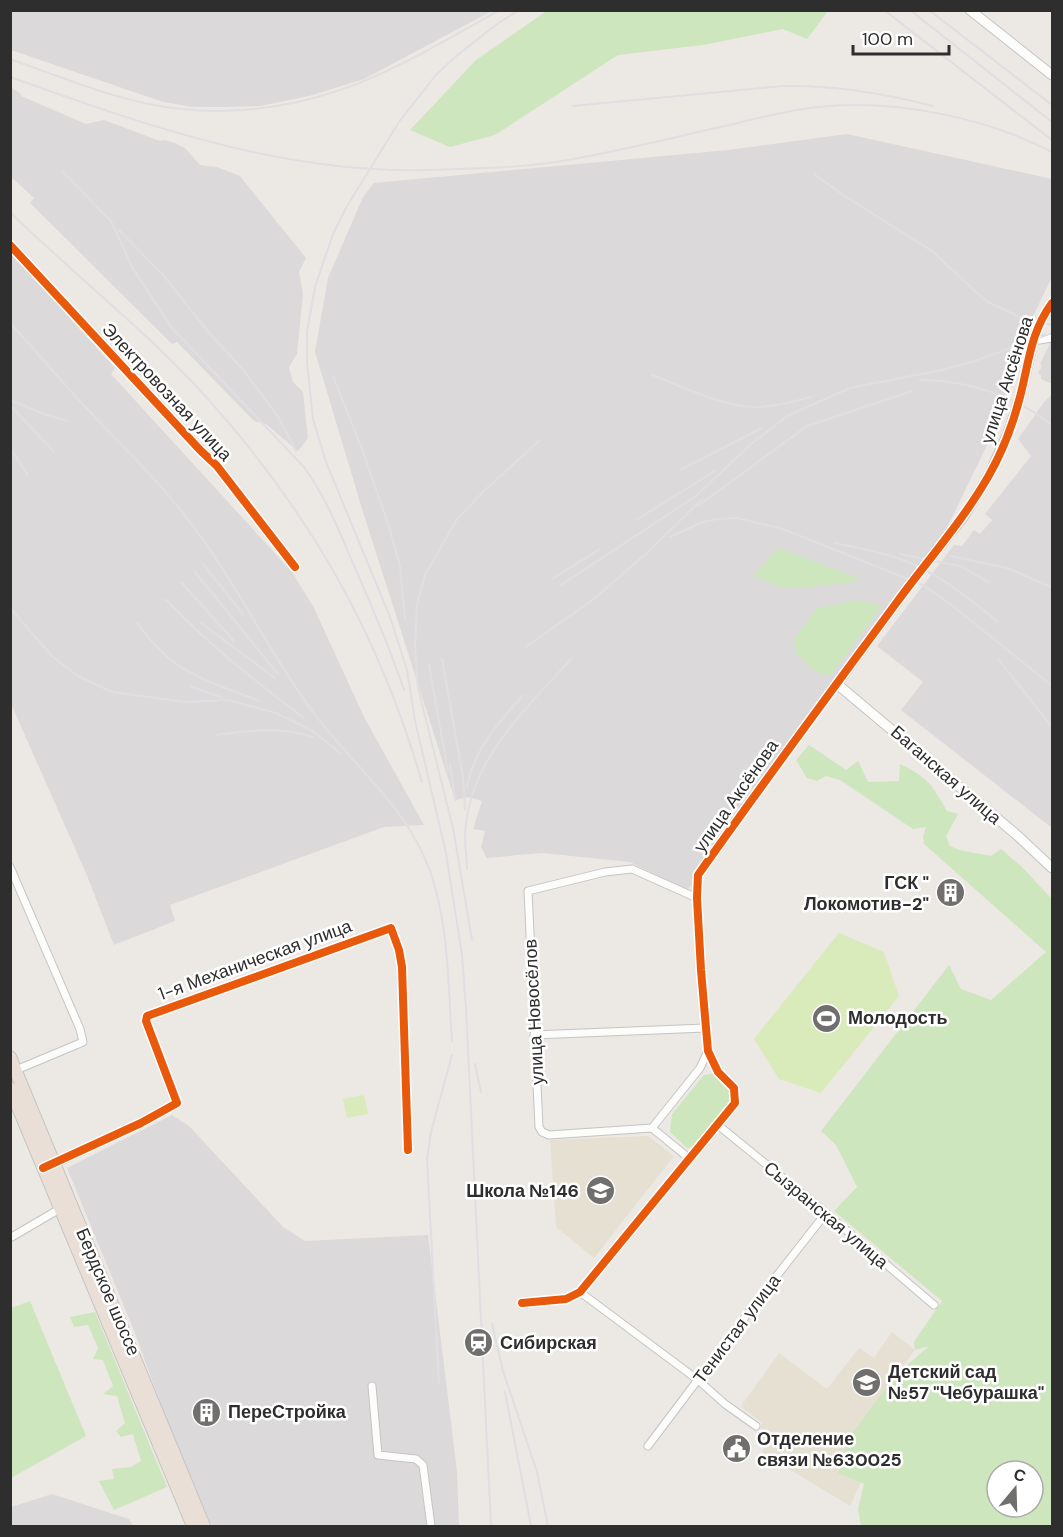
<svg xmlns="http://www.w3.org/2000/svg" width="1063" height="1537" font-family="'DM Sans',sans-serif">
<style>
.industrial{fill:#dcd9db}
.education{fill:#e6e0d3}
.green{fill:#cee6be;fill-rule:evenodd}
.pitch{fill:#d9eabb}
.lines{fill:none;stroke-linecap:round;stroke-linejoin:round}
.street-casing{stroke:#c5c4c5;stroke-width:9}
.secondary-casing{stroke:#c5c4c5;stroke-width:11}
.highway-casing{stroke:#c6c5c4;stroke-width:14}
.street{stroke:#fcfcfb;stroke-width:7}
.secondary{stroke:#fcfcfb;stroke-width:9}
.highway{stroke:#eadfd6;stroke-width:12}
.rail{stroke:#dfdfe1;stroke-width:2}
.cycleway-casing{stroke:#fff;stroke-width:11}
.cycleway{stroke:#e8590c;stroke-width:8}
.labels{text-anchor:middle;stroke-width:5;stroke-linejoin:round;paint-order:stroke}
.street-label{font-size:18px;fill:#2e2e2e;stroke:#fff}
.poi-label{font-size:18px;font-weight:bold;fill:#2e2e2e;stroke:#fff;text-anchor:start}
</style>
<rect width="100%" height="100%" fill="#ece8e4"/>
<path class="industrial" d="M10,11L11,10L492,11L364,79L309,96L260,106L224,107H193L163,102L11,50Z
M11,87L21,94V96L86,124L104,120L160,141L164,140L175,143L186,149L200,165L217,167L240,176L306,258L299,272L303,293L297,354L289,367L293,382L303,392L308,438L298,451L266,424L254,421L177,342L172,344L30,203L34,198L11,177Z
M847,134L1052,179V277L1013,358L1004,410L945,532L840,672L687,891L630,862L542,853L487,858L481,847L485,831L473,829L482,801L468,797L455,800L363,512L315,352L328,278L363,197L374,183L728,150Z
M11,253L115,368L111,374L292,572L314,608L364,717L424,825L384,827L170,905L175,921L114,945L86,873L11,704Z
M1051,341H1052V384L1041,379V375L1038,373L1042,366L1040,364Z
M1052,394V828L901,710L923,682L877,646L954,545L962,546L974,530L980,534L992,520L985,514L1031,456L1018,439L1044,402Z
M172,1115L189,1126L283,1227L305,1241L428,1235L457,1471L459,1526H212L169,1427L135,1333L67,1168Z
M52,1494L129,1519L133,1526H11V1507Z"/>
<path class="education" d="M648,1136L674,1156L594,1258L556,1227L550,1140Z
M892,1332L915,1350L900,1370L906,1375L870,1463L850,1506L762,1453L766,1442L759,1436L762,1423L741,1406L779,1353L827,1389L859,1348L874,1358Z"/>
<path class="green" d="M548,10H828V11L807,39L783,29L703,45L618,55L495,135L450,147L410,130L476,60Z
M778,548L851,575L860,581L810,587H780L753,576Z
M859,600L882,606L830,676L816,672L796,654L794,639L817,608Z
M809,745L846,770L858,761L868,782L899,781L900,764C928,777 932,785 947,811L958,814L946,836L950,846L959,850L991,856L1001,849L1021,866L1052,899V1526H861L858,1509L864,1484L838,1473L848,1439L894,1377L929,1346L915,1350L914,1342L942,1301L834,1211L857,1187L836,1145L821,1131L949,965L961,989L991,1000L1046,952L924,844L923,837L926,827L913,829L840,780L826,776L817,781L807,778L796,760ZM997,1471H1033V1507H997Z
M712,1074L731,1091V1103L695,1147L687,1148L670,1132L672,1114L704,1075Z
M30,1301L86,1436L11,1478V1308Z
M95,1312L167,1487L114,1510L99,1481L114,1479L112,1469L131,1467L141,1461L133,1434L121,1437L116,1431L125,1423L117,1396L103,1394L113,1386L103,1360L93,1359L98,1348L88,1325L74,1327L70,1317Z"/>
<path class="pitch" d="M839,933L884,952L899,996L821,1093L779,1079L754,1039Z
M364,1095L368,1114L347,1118L343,1099Z"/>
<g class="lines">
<defs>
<path id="street" d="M10,245L200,450L217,466L295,567
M1033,341L1052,338
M10,867L80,1029L83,1042L16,1070
M534,1035L705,1028
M718,1125L826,1213L934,1305
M652,1128L549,1135L542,1132L539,1127L528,891L605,872L632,869L697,898
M690,1159L652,1128L700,1068L708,1051
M51,1166L141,1123L177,1103L146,1021L147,1016L391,928L399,950L402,967L408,1150
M10,1238L63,1207
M580,1292L698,1380L725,1404L756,1426
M522,1303L566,1299L580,1292L735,1103L734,1088L718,1072L708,1051L701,970L697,898L698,875L778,762L837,684
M372,1386L378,1455L416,1459L423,1465L431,1526
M648,1446L764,1292L826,1213"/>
<path id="secondary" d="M970,10L1052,75
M1052,303L1036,329L1020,398L1008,433L989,475L964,516L913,580L837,684L1018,836L1052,868"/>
<path id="highway" d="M10,1057L204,1526
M10,1088L193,1526"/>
</defs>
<use href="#street" class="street-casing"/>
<use href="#secondary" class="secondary-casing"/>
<use href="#highway" class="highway-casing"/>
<use href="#street" class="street"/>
<use href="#secondary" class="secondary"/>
<use href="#highway" class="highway"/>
<path class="rail" d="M884,10L1052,140
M910,10L1052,122
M929,10L1052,105
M10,59C56,75 101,94 149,104C210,117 278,111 337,91C394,72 447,39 500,10
M10,77C145,125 282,174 427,170C469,169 514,168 556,162C614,153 671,138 729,125C758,118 788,110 818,107C894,99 985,117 1052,152
M573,106L783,86C834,85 883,93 933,106
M62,171L111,221L132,267L172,328L304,467C325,496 338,528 352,561C371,604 389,646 404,690
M814,174L843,195L932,251L986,301L1026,320L1052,325
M10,212C71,272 138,324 196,386C274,470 340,568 384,674C399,709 411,745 422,782
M119,230L164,276L205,328L244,371L279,418L296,451
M10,323C37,352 62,382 89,411C125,449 164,486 195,529C239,587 269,653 313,712C352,765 407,806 430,871C449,925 448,985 452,1041
M652,375C684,387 724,408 758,407C776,407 794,401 812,397
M333,376L362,449L389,527L400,566L405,619
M920,380C966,380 1016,396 1052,425
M10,400L44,414L68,421
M10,405L54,452
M10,448L28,475
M680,470L762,428
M698,506L807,426L912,391
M636,520L715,471
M670,537L703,522L717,519L737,518L783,529L923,585L953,606L1052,686
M835,543C858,548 881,552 903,560C939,573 969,599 998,622
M900,554L960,566L990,583
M950,556L1007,568L1051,587
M203,564L243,614
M195,572L278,674
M552,579L600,549
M182,583L234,641
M561,585L696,496L751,444L787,416L850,388L942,370L975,361L1052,333
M165,599C207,643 255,681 304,718
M10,608L53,657L78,676L112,692L185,702L228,700L276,713L313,731L341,754
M137,623C145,633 153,644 162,652C185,676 229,689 259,701
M201,623L275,678
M526,647L595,598L648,552L703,498
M442,659L463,777L465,809
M998,659L1052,727
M429,665L448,772
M190,686L223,698
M216,735C248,731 281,726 312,737
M450,764L455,800
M467,787C474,749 498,723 523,695
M467,869C467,858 465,848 465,837C467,762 524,711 571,659
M472,940L453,828L418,688L415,647L417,604L425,575L457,519L484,491L539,441
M475,1064L481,1092
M492,1324L503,1371L537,1472L548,1526
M439,1383L427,1159L431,1132L452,1055
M505,1392L531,1526
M491,1526L466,1008L462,955L446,853L415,721L407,670L390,617L326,462L313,419L307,362V332L315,287L333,234L347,206L399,122L435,76L455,57L497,24L519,10"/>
<defs>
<path id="cycleway" d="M10,245L200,450L217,466L295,567
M43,1168L141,1123L177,1103L146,1021L147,1016L391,928L399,950L402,967L408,1150
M522,1303L566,1299L580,1292L735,1103L734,1088L718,1072L708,1051L701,970L697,898L698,875C763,783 830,693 897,602C927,561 962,522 988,477C1002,453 1013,424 1020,397C1029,363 1030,333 1052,303"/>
</defs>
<use href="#cycleway" class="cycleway-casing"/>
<use href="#cycleway" class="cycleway"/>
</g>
<defs>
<symbol id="building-disc" viewBox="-11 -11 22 22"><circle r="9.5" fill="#706f6e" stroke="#fff"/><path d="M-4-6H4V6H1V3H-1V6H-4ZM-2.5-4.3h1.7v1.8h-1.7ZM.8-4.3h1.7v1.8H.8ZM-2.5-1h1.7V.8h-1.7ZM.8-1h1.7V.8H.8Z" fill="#fff"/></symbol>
<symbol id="stadium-disc" viewBox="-11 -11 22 22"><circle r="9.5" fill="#706f6e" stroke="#fff"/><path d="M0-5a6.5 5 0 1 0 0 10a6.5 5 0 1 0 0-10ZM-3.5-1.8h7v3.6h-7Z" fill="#fff"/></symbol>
<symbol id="school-disc" viewBox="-11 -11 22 22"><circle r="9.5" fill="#706f6e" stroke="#fff"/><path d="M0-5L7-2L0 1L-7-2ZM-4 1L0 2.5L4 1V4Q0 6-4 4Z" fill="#fff"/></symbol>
<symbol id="station-disc" viewBox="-11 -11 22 22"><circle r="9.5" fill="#706f6e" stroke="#fff"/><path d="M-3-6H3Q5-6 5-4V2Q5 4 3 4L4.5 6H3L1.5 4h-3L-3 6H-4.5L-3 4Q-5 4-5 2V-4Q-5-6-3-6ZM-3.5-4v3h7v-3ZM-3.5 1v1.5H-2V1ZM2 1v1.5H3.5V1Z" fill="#fff"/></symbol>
<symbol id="civic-disc" viewBox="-11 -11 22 22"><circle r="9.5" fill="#706f6e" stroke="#fff"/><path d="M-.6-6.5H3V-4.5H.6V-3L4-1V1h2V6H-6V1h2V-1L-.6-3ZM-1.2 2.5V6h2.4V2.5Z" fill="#fff"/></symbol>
</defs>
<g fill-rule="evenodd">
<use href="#building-disc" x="934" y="876" width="33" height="33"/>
<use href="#stadium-disc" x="810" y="1002" width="33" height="33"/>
<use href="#school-disc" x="584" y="1174" width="33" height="33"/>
<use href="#station-disc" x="462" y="1326" width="33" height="33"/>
<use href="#school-disc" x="850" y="1366" width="33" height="33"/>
<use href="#building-disc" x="190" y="1396" width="33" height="33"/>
<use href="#civic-disc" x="720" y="1432" width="33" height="33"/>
</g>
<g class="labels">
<g class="street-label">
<text transform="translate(1007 380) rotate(-72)" y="6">улица Аксёнова</text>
<text transform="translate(167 392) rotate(47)" y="6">Электровозная улица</text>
<text transform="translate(946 775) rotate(41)" y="6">Баганская улица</text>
<text transform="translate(736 796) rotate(-55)" y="6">улица Аксёнова</text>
<text transform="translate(255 960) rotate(-20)" y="6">1-я Механическая улица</text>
<text transform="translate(534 1012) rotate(-93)" y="6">улица Новосёлов</text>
<text transform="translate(826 1215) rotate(40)" y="6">Сызранская улица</text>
<text transform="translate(108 1292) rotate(67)" y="6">Бердское шоссе</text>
<text transform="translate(737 1329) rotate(-53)" y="6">Тенистая улица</text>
</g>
<g class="poi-label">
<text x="929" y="889" text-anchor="end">ГСК "<tspan x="929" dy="21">Локомотив-2"</tspan></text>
<text x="848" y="1024">Молодость</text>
<text x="579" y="1197" text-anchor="end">Школа №146</text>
<text x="500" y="1349">Сибирская</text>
<text x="888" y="1378">Детский сад<tspan x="888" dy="21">№57 "Чебурашка"</tspan></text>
<text x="228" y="1418">ПереСтройка</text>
<text x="757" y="1445">Отделение<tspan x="757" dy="21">связи №630025</tspan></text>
</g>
</g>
<rect width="1063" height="1537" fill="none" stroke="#2e2e2e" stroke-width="24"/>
<g transform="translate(1015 1489) rotate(19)"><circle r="28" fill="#ffffff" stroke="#ababab" stroke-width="1.5"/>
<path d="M0-4.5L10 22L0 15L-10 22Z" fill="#706f6e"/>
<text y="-9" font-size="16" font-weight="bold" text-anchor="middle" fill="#2e2e2e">С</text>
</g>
<path d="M853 45v9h96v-9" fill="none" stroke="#2e2e2e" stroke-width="3"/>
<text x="862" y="45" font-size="18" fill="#2e2e2e" stroke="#ffffff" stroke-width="4.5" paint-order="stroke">100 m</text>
</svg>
